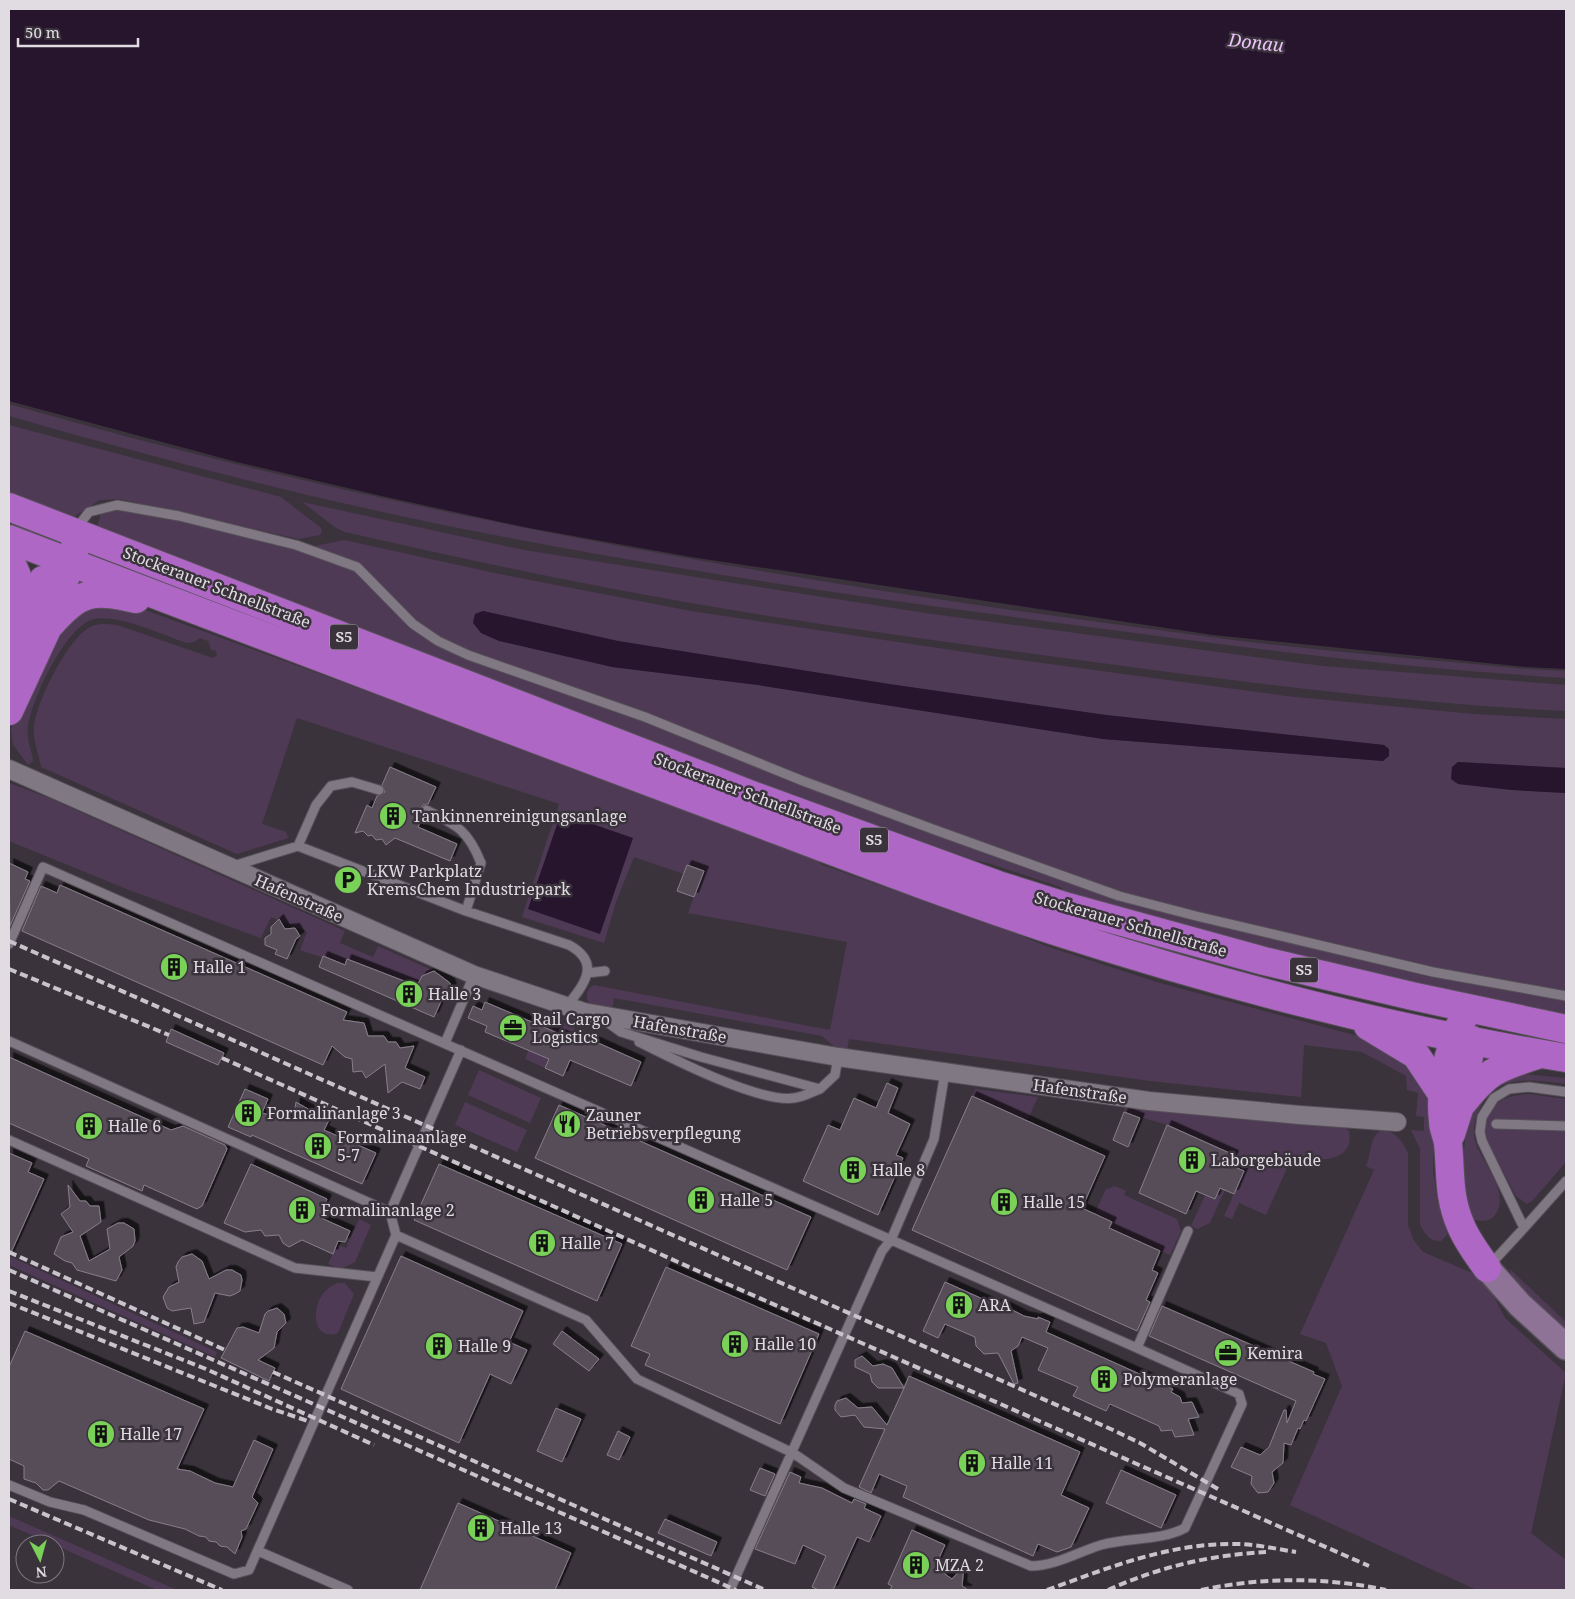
<svg xmlns="http://www.w3.org/2000/svg" width="1575" height="1599" font-family="'Noto Serif',serif">
<style>
.green{fill:#4f3a55;fill-rule:evenodd}
.water{fill:#27142d}
.building{fill:#564e59;stroke:#877e8a;filter:url(#shadow)}
.lines{fill:none;stroke-linecap:round;stroke-linejoin:round}
.lane-casing{stroke:#565058;stroke-width:11}
.street-casing{stroke:#565058;stroke-width:20}
.secondary-casing{stroke:#565058;stroke-width:28}
.highway-casing{stroke:#565058;stroke-width:30}
.lane{stroke:#807883;stroke-width:9}
.street{stroke:#807883;stroke-width:18}
.secondary{stroke:#8e7397;stroke-width:25}
.highway{stroke:#af67c5;stroke-width:28}
.rail{stroke:#c9c4cb;stroke-width:4;stroke-dasharray:8 4;stroke-linecap:butt}
.labels{text-anchor:middle;stroke-width:5;stroke-linejoin:round;paint-order:stroke}
.shield{fill:#3a333c;stroke:#aea9b0;stroke-width:1}
.shield-label{font-size:15px;font-weight:bold;fill:#e0dce2}
.street-label{font-size:16px;fill:#e0dce2;stroke:#3a333c}
.poi-label{font-size:16px;fill:#e0dce2;stroke:#3a333c;text-anchor:start}
.water-label{font-size:18px;font-style:italic;fill:#ebc3f8;stroke:#3a333c}
</style>
<defs>
<filter id="shadow"><feDropShadow dx="4.5" dy="-4.5" stdDeviation="0" flood-color="#0009"/></filter>
</defs>
<rect width="100%" height="100%" fill="#3a333c"/>
<path class="green" d="M9,404C402,517 806,585 1211,637C1316,651 1422,659 1527,669L1566,671V678C1384,667 1202,642 1021,618C856,596 690,572 526,541C352,509 179,465 9,416Z
M9,425L281,497L321,528L322,531L320,535L299,539L119,499L100,500L72,518L9,494Z
M302,502L524,550L925,613L1323,666L1566,685V711C1403,703 1241,682 1079,660C949,642 820,626 691,603C575,583 460,558 345,532L336,528Z
M108,510H118L178,521L295,550L344,540L499,574L691,611L1005,658L1286,696L1474,714L1566,719V768L1458,762L1451,779L1458,784L1512,790L1566,793V1014C1396,983 1229,938 1062,893L1063,888L991,864L952,855L616,729L97,527L101,513ZM483,611L618,641L889,684L1106,715L1384,745L1389,749L1383,761L1103,739L758,685L612,667L473,623L475,614Z
M126,603L822,857L820,864L890,889L922,895L1046,946L1160,983L1380,1042L1426,1080L1434,1130L1433,1171L1438,1203L1448,1228L1447,1235L1441,1241C1430,1242 1424,1233 1420,1224V1149L1411,1130L1424,1131V1117L1416,1116L1418,1093L1407,1090L1406,1076L1362,1052L1304,1045L1301,1097L1150,1081L849,1039L847,1050L837,1049L822,1036L614,998L612,1010L589,1005C586,997 585,989 594,985L830,1030L847,942L688,913L703,871L687,865L684,874L634,857L616,902L604,943L522,917L559,804L297,718L262,824L286,832L288,838L237,854L41,767C39,754 33,742 34,729C35,704 66,643 87,629C97,622 109,624 120,626L213,658L217,655L216,651L211,650L208,641L200,638L194,642L187,643C162,635 120,614 94,619C66,625 31,701 28,727C26,739 32,750 33,761L28,765L13,745L11,729L53,633L74,610Z
M9,783L49,798L345,931L340,943L373,957L378,946L434,971L422,976L417,986L384,972L382,974L345,965L300,950L307,932L271,917L261,938L129,890L9,841Z
M555,1019L574,1027L579,1041L561,1033L545,1068L525,1059L539,1025Z
M479,1070L541,1098L530,1123L468,1095Z
M1514,1073L1566,1078V1084C1534,1080 1495,1072 1479,1110C1474,1120 1472,1132 1476,1144C1483,1163 1511,1194 1495,1215C1490,1222 1482,1221 1474,1220C1458,1203 1462,1118 1476,1100C1484,1091 1504,1080 1514,1073Z
M975,1089L1038,1097L1027,1121L972,1096Z
M1529,1094L1566,1099V1162L1533,1200L1527,1204L1516,1196L1487,1140C1480,1108 1500,1095 1529,1094Z
M465,1102L527,1130L517,1152L455,1125Z
M1126,1106L1236,1119L1342,1126L1349,1131C1356,1164 1313,1163 1293,1155L1266,1215L1239,1203L1232,1219L1224,1216L1244,1171L1230,1165L1234,1155L1167,1125L1124,1112Z
M1383,1129C1397,1133 1402,1141 1408,1153V1225L1413,1239L1423,1252L1477,1275L1492,1293L1505,1318L1566,1373L1531,1533L1566,1560V1590H1477L1290,1505L1342,1386L1326,1343L1300,1334L1374,1170L1366,1166C1372,1152 1369,1136 1383,1129Z
M1115,1186L1126,1191L1124,1195L1177,1219L1181,1231L1170,1255L1109,1228L1112,1222L1101,1216L1092,1219L1106,1189Z
M1220,1188L1225,1190L1210,1223L1197,1229L1191,1226L1205,1195L1215,1199Z
M359,1219L371,1225L355,1262L341,1269L328,1264L337,1244L346,1248Z
M9,1256L217,1352L215,1357L9,1265Z
M1510,1269L1566,1322V1335C1549,1318 1514,1292 1510,1269Z
M338,1283H345L354,1294L338,1333C308,1344 309,1292 338,1283Z
M9,1516L177,1590H157L9,1525Z"/>
<path class="water" d="M9,9H1566V669L1527,667L1213,635L691,557L529,528L386,497L237,462L9,401Z
M483,611L618,641L889,684L1106,715L1384,745L1389,749V756L1383,761L1103,739L758,685L612,667L499,641L481,633L473,623L475,614Z
M1458,762L1566,768V793L1512,790L1458,784L1451,779L1452,767Z
M561,813L633,838L600,934L528,909Z"/>
<path class="building" d="M390,767L436,787L428,804L423,805L420,808L423,816L418,827L457,844L450,861L395,838L386,845L382,839L376,840L372,835L368,836L363,831L355,833L367,805L372,808L377,796L385,792L382,785Z
M9,863L28,872L25,879L30,881L10,926Z
M687,865L704,871L694,897L677,891Z
M60,885L347,1012L343,1020L364,1023L368,1036H384L388,1042H396L400,1048L414,1046L405,1068L425,1077L420,1089L402,1082L388,1093L385,1064L366,1078L362,1071L353,1072L352,1059L345,1057L332,1046L323,1065L22,931L41,886L57,893Z
M279,919L285,929L295,928L300,936L296,939L287,959L275,954L277,950L265,945V938L271,934V927Z
M323,956L345,965L347,959L417,986L422,976L434,971L450,983L453,992L449,1000L443,997L434,1017L319,967Z
M485,1002L560,1034L584,1043L587,1038L641,1062L631,1086L570,1060L563,1076L545,1068L549,1059L485,1032L487,1026L468,1018L473,1006L482,1010Z
M171,1029L224,1053L218,1065L166,1042Z
M9,1057L171,1130L183,1126L225,1145L227,1149L202,1206L197,1209L144,1185L142,1191L86,1166L89,1159L9,1123Z
M887,1083L898,1088L888,1113L910,1124L896,1155L903,1158L878,1215L803,1181L828,1125L840,1130L854,1098L876,1108Z
M245,1089L268,1099L262,1113L293,1120L296,1102L315,1113L316,1111L330,1118L324,1130L376,1153L362,1184L252,1135L251,1137L228,1127Z
M972,1096L1105,1156L1082,1208L1112,1222L1109,1228L1160,1251L1152,1270L1158,1273L1146,1300L1150,1302L1137,1331L912,1230Z
M559,1105L811,1217L787,1270L535,1158Z
M1124,1112L1140,1118L1128,1147L1113,1140Z
M1167,1125L1234,1155L1230,1165L1244,1171L1234,1194L1220,1188L1215,1199L1196,1191L1186,1214L1139,1193Z
M9,1153L32,1163L28,1172L44,1179L9,1257Z
M251,1164L327,1199L319,1217L350,1231L345,1242L338,1241L333,1254L302,1240L289,1247L283,1243L279,1235L265,1236L261,1230L245,1232L224,1223Z
M439,1164L622,1244L597,1301L414,1220Z
M68,1185L80,1201H86L90,1206H99L101,1222L80,1236L89,1261L110,1249L107,1229L118,1223H124L134,1229L135,1241L133,1246L119,1257L122,1270L116,1281L77,1270L72,1263L65,1261L54,1254L61,1237L73,1232L61,1214L70,1207Z
M192,1254L202,1261L209,1279L226,1270H232L241,1275L242,1280L240,1291L235,1294L230,1296L215,1293L204,1322L194,1324L191,1308L172,1311L167,1308L163,1297L169,1287L179,1282L176,1267L178,1262L182,1257Z
M401,1256L523,1311L509,1342L527,1350L511,1384L490,1374L459,1443L341,1389Z
M666,1267L819,1334L780,1424L645,1365L650,1354L631,1346Z
M945,1282L996,1305L999,1303L1024,1316L1038,1319V1317L1050,1322L1046,1332L1173,1389L1171,1392L1180,1397L1182,1403L1192,1402L1199,1417L1188,1419L1194,1435L1175,1437L1172,1430L1161,1431L1159,1426L1110,1404L1106,1411L1073,1396L1078,1387L1038,1370L1048,1348L1022,1337L1018,1346L1011,1351L1018,1383L1014,1384L998,1353L984,1354L976,1346L975,1337L945,1324L938,1338L923,1331Z
M1162,1306L1314,1372L1313,1374L1325,1379L1306,1421L1304,1420L1300,1429L1298,1428L1291,1445L1284,1443L1283,1463L1272,1472L1274,1483L1268,1492L1258,1493L1251,1484L1252,1476L1231,1467L1241,1447L1260,1455L1269,1447L1284,1410H1286L1287,1423L1296,1401L1149,1336Z
M277,1308L284,1314L286,1323L277,1332L274,1348L258,1360L275,1368L269,1381L221,1358L237,1328L243,1327L259,1333L265,1314L268,1311Z
M25,1331L204,1409L177,1469L190,1471L215,1483L233,1487L254,1440L273,1449L252,1497L258,1503L246,1529L241,1531L242,1537L235,1554L227,1547L220,1546L216,1542L209,1541L206,1537L199,1536L185,1529L149,1520L59,1481L48,1490H43L36,1483L24,1479V1466L9,1459V1367Z
M562,1331L599,1359L589,1371L553,1344Z
M862,1356L873,1366L883,1364L892,1368L904,1388L909,1376L1080,1452L1061,1495L1089,1508L1071,1547L1057,1552L1038,1544L1033,1556L903,1497L907,1486L879,1474L871,1493L859,1487L885,1429L864,1427L855,1415L841,1417L835,1410V1405L837,1401L846,1398L858,1408L872,1407L887,1425L904,1388H878L872,1382L870,1374L855,1367V1360Z
M556,1408L581,1419L562,1462L537,1451Z
M618,1431L630,1437L619,1460L607,1455Z
M760,1468L775,1474L765,1496L750,1490Z
M1121,1470L1176,1495L1161,1528L1106,1503Z
M790,1472L801,1477L799,1483L822,1488L852,1503L854,1499L866,1504L864,1508L881,1516L869,1542L857,1537L833,1590H819L812,1587L826,1556L803,1545L795,1564L755,1549Z
M458,1503L571,1553L555,1590H420Z
M665,1519L717,1542L711,1556L658,1533Z
M912,1530L945,1545L935,1567L952,1579L964,1566L962,1586L968,1590H890L892,1586L888,1584Z"/>
<g class="lines">
<defs>
<path id="lane" d="M76,529L89,512L117,505L179,516L296,545L357,567L413,624L438,641L468,655L645,717L803,781L938,831L1119,896L1196,916L1433,972L1566,996
M426,810C457,825 468,830 481,863L466,911
M298,846L316,805L331,786L352,782L379,790
M233,866L298,846L466,911L569,945C602,963 584,985 566,1007
M9,944L43,867L1137,1348L1188,1231
M587,973L605,971
M603,1019L621,1032L701,1057L820,1089L835,1075L838,1057
M9,1041L390,1212
M639,1042C673,1059 759,1103 794,1098C803,1097 812,1092 820,1089
M445,1043L474,975
M1496,1124L1566,1126
M9,1140L295,1268L377,1277
M1524,1228L1566,1181
M396,1235L586,1320L637,1379L793,1453L844,1488L1031,1566C1055,1566 1078,1552 1101,1545C1129,1537 1160,1541 1185,1528L1242,1404L1239,1394L1137,1348
M1489,1266L1524,1228L1482,1141L1480,1132L1482,1117L1494,1098L1509,1089L1529,1087L1566,1092
M9,1485L50,1502L84,1510L234,1574L249,1570L396,1235L390,1212L461,1050
M258,1551L348,1590
M730,1590L882,1251L891,1240L934,1139L945,1072"/>
<path id="street" d="M9,769L474,975L584,1012L838,1057L1149,1101L1300,1115L1397,1122"/>
<path id="secondary" d="M1487,1268L1520,1305L1566,1347"/>
<path id="highway" d="M9,507L752,795L998,885L1068,907L1264,961L1412,996L1566,1029
M9,539C236,625 462,712 689,797C812,843 936,892 1061,933C1226,986 1396,1030 1566,1058
M9,560C23,581 22,598 16,622
M49,626C80,591 91,589 136,599
M9,662L43,580
M9,711L47,629C48,599 73,575 75,546
M1462,1021C1448,1050 1439,1089 1443,1121C1443,1129 1447,1136 1448,1143C1451,1173 1448,1197 1461,1226C1467,1241 1478,1255 1487,1268
M1368,1026L1416,1055L1442,1094
M1461,1105C1489,1069 1498,1068 1540,1054
M1451,1134L1460,1106L1472,1040"/>
</defs>
<use href="#lane" class="lane-casing"/>
<use href="#street" class="street-casing"/>
<use href="#secondary" class="secondary-casing"/>
<use href="#highway" class="highway-casing"/>
<use href="#lane" class="lane"/>
<use href="#street" class="street"/>
<use href="#secondary" class="secondary"/>
<use href="#highway" class="highway"/>
<path class="rail" d="M9,941L1113,1430L1140,1443L1218,1489
M9,969L169,1035
M222,1058L707,1275L1369,1566
M9,1252L225,1350
M9,1270L736,1590
M9,1291L206,1369L374,1445
M9,1303L272,1409L308,1421
M273,1372L765,1590
M9,1499L222,1590
M1047,1590C1108,1568 1169,1543 1235,1544C1256,1544 1276,1549 1296,1552
M1108,1590C1159,1567 1210,1555 1266,1552
M1201,1590C1262,1577 1326,1577 1386,1590"/>
</g>
<defs>
<symbol id="building-disc" viewBox="-11 -11 22 22"><circle r="9.5" fill="#79d157" stroke="#3a333c"/><path d="M-4-6H4V6H1V3H-1V6H-4ZM-2.5-4.3h1.7v1.8h-1.7ZM.8-4.3h1.7v1.8H.8ZM-2.5-1h1.7V.8h-1.7ZM.8-1h1.7V.8H.8Z" fill="#111"/></symbol>
<symbol id="parking-disc" viewBox="-11 -11 22 22"><circle r="9.5" fill="#79d157" stroke="#3a333c"/><path d="M-3.5-5.5H1a3.5 3.5 0 0 1 0 7H-1V5.5H-3.5ZM-1-3.4V-.6H.8a1.4 1.4 0 0 0 0-2.8Z" fill="#111"/></symbol>
<symbol id="office-disc" viewBox="-11 -11 22 22"><circle r="9.5" fill="#79d157" stroke="#3a333c"/><path d="M-6-3h4V-5.5h4V-3h4V5H-6ZM-1-4.5V-3h2v-1.5ZM-6 0V1H6V0Z" fill="#111"/></symbol>
<symbol id="restaurant-disc" viewBox="-11 -11 22 22"><circle r="9.5" fill="#79d157" stroke="#3a333c"/><path d="M-5-6h1v4h1v-4h1v4h1v-4h1v5L-1.5 .5V6h-2V.5L-5-1ZM5-6V6H3V1.5H1.5Q1.5-4 5-6Z" fill="#111"/></symbol>
</defs>
<g fill-rule="evenodd">
<use href="#building-disc" x="377" y="800" width="32" height="32"/>
<use href="#parking-disc" x="332" y="864" width="32" height="32"/>
<use href="#building-disc" x="158" y="951" width="32" height="32"/>
<use href="#building-disc" x="393" y="978" width="32" height="32"/>
<use href="#office-disc" x="497" y="1012" width="32" height="32"/>
<use href="#building-disc" x="232" y="1097" width="32" height="32"/>
<use href="#restaurant-disc" x="551" y="1108" width="32" height="32"/>
<use href="#building-disc" x="73" y="1110" width="32" height="32"/>
<use href="#building-disc" x="302" y="1130" width="32" height="32"/>
<use href="#building-disc" x="1176" y="1144" width="32" height="32"/>
<use href="#building-disc" x="837" y="1154" width="32" height="32"/>
<use href="#building-disc" x="685" y="1184" width="32" height="32"/>
<use href="#building-disc" x="988" y="1186" width="32" height="32"/>
<use href="#building-disc" x="286" y="1194" width="32" height="32"/>
<use href="#building-disc" x="526" y="1227" width="32" height="32"/>
<use href="#building-disc" x="943" y="1289" width="32" height="32"/>
<use href="#building-disc" x="719" y="1328" width="32" height="32"/>
<use href="#building-disc" x="423" y="1330" width="32" height="32"/>
<use href="#office-disc" x="1212" y="1337" width="32" height="32"/>
<use href="#building-disc" x="1088" y="1363" width="32" height="32"/>
<use href="#building-disc" x="85" y="1418" width="32" height="32"/>
<use href="#building-disc" x="956" y="1447" width="32" height="32"/>
<use href="#building-disc" x="465" y="1512" width="32" height="32"/>
<use href="#building-disc" x="900" y="1549" width="32" height="32"/>
</g>
<g class="labels">
<g class="shield">
<rect x="330" y="624.5" width="28" height="25" rx="4"/>
<rect x="860" y="827.5" width="28" height="25" rx="4"/>
<rect x="1290" y="957.5" width="28" height="25" rx="4"/>
</g>
<g class="shield-label">
<text x="344" y="642">S5</text>
<text x="874" y="845">S5</text>
<text x="1304" y="975">S5</text>
</g>
<g class="street-label">
<text transform="translate(217 587) rotate(21)" y="6">Stockerauer Schnellstraße</text>
<text transform="translate(748 793) rotate(21)" y="6">Stockerauer Schnellstraße</text>
<text transform="translate(299 898) rotate(24)" y="6">Hafenstraße</text>
<text transform="translate(1131 924) rotate(16)" y="6">Stockerauer Schnellstraße</text>
<text transform="translate(680 1029) rotate(10)" y="6">Hafenstraße</text>
<text transform="translate(1080 1091) rotate(8)" y="6">Hafenstraße</text>
</g>
<g class="poi-label">
<text x="412" y="822">Tankinnenreinigungsanlage</text>
<text x="367" y="877">LKW Parkplatz<tspan x="367" dy="18">KremsChem Industriepark</tspan></text>
<text x="193" y="973">Halle 1</text>
<text x="428" y="1000">Halle 3</text>
<text x="532" y="1025">Rail Cargo<tspan x="532" dy="18">Logistics</tspan></text>
<text x="267" y="1119">Formalinanlage 3</text>
<text x="586" y="1121">Zauner<tspan x="586" dy="18">Betriebsverpflegung</tspan></text>
<text x="108" y="1132">Halle 6</text>
<text x="337" y="1143">Formalinaanlage<tspan x="337" dy="18">5-7</tspan></text>
<text x="1211" y="1166">Laborgebäude</text>
<text x="872" y="1176">Halle 8</text>
<text x="720" y="1206">Halle 5</text>
<text x="1023" y="1208">Halle 15</text>
<text x="321" y="1216">Formalinanlage 2</text>
<text x="561" y="1249">Halle 7</text>
<text x="978" y="1311">ARA</text>
<text x="754" y="1350">Halle 10</text>
<text x="458" y="1352">Halle 9</text>
<text x="1247" y="1359">Kemira</text>
<text x="1123" y="1385">Polymeranlage</text>
<text x="120" y="1440">Halle 17</text>
<text x="991" y="1469">Halle 11</text>
<text x="500" y="1534">Halle 13</text>
<text x="935" y="1571">MZA 2</text>
</g>
<g class="water-label">
<text transform="translate(1256 43) rotate(6)" y="6">Donau</text>
</g>
</g>
<rect width="1575" height="1599" fill="none" stroke="#e0dce2" stroke-width="20"/>
<g transform="translate(40 1559) rotate(174)"><circle r="24" fill="#3a333c" stroke="#7c777e"/>
<path d="M0-4L9 19L0 12L-9 19Z" fill="#79d157"/>
<text y="-8" font-size="14" font-weight="bold" text-anchor="middle" fill="#e0dce2">N</text>
</g>
<path d="M18 38v8h120v-8" fill="none" stroke="#e0dce2" stroke-width="2.5"/>
<text x="25" y="38" font-size="15" fill="#e0dce2" stroke="#3a333c" stroke-width="4" paint-order="stroke">50 m</text>
</svg>
